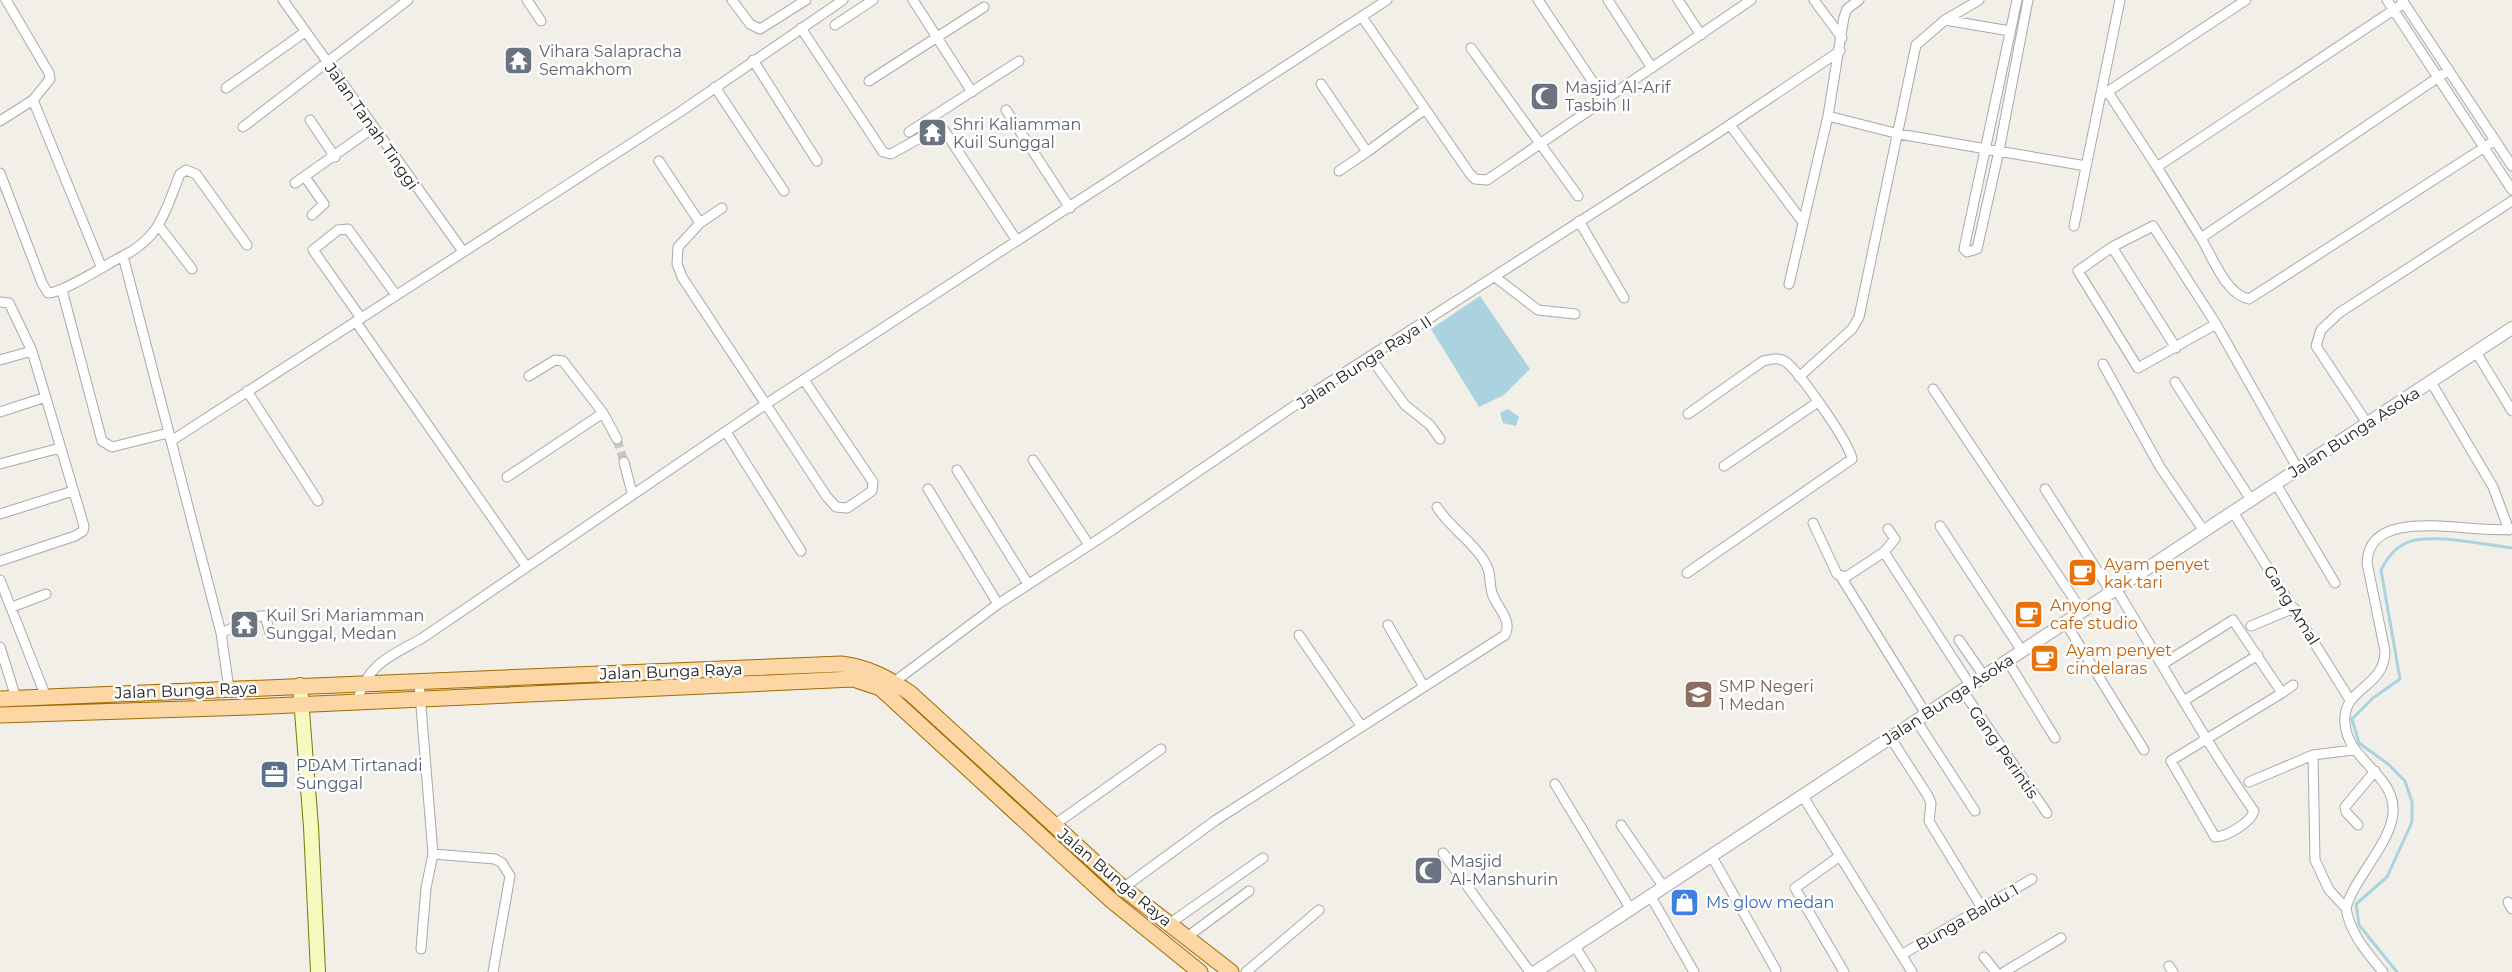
<svg xmlns="http://www.w3.org/2000/svg" width="2512" height="972" font-family="Montserrat,sans-serif">
<style>
.water{fill:#aad3df}
.lines{fill:none;stroke-linecap:round;stroke-linejoin:round}
.stream{stroke:#aad3df;stroke-width:3}
.minor-tunnel{stroke:#c8c6c1;stroke-width:9;stroke-dasharray:9 4.5;stroke-linecap:butt}
.minor-casing{stroke:#a9a9a9;stroke-width:11}
.tertiary-casing{stroke:#a9a9a9;stroke-width:14}
.secondary-casing{stroke:#707d05;stroke-width:16}
.primary-casing{stroke:#a06b00;stroke-width:17}
.minor{stroke:#fff;stroke-width:9}
.tertiary{stroke:#fff;stroke-width:12}
.secondary{stroke:#f7fabf;stroke-width:14}
.primary{stroke:#fcd6a4;stroke-width:15}
.labels{text-anchor:middle;stroke-width:5;stroke-linejoin:round;paint-order:stroke}
.worship-label{font-size:16px;fill:#5b616d;stroke:#fff;text-anchor:start}
.street-label{font-size:16px;fill:#222;stroke:#fff}
.food-label{font-size:16px;fill:#c56008;stroke:#fff;text-anchor:start}
.education-label{font-size:16px;fill:#785e54;stroke:#fff;text-anchor:start}
.service-label{font-size:16px;fill:#4e5e75;stroke:#fff;text-anchor:start}
.shop-label{font-size:16px;fill:#366cbe;stroke:#fff;text-anchor:start}
</style>
<rect width="100%" height="100%" fill="#f2efe9"/>
<path class="water" d="M1480,296L1530,369L1504,395L1479,407L1431,329Z
M1508,409L1519,417L1516,426L1503,423L1500,413Z"/>
<g class="lines">
<path class="stream" d="M2397,972L2359,925L2356,904L2387,877L2412,822V802L2405,781L2388,764L2359,743L2352,719L2373,698L2400,679L2381,570C2387,559 2393,549 2406,543C2429,532 2485,545 2512,548"/>
<path class="minor-tunnel" d="M617,439L624,462"/>
<defs>
<path id="minor" d="M283,0L462,250
M527,0L541,21
M732,0L750,24L760,29L806,0
M913,0L972,92
M1538,0L1605,100
M1608,0L1652,68
M1678,0L1701,35
M1814,0L1842,38
M2017,0L1964,249L1967,252L1977,249L1999,151L2028,0
M2387,0L2512,190
M2402,0L2512,166
M1362,17L1470,174L1475,179L1487,180L1751,0
M1945,20L2010,31
M835,25L873,0
M801,28L883,152L891,154L936,129L944,130L1017,241
M1471,48L1578,196
M753,60L817,161
M869,81L984,7
M1321,84L1367,152L1424,110
M715,87L784,191
M226,88L305,32
M2108,92L2157,167L2404,3
M2104,94L2246,0
M33,100L101,266
M1006,110L1070,208
M1828,116L1899,134L2086,166
M310,120L335,157
M0,121L33,100L50,79L49,73L6,0
M1730,125L1802,221
M243,127L408,0
M909,132L1019,61
M659,161L700,223
M2157,167L2201,238L2449,70
M1339,171L1367,152
M0,173L42,283L48,293C63,293 105,265 123,256L221,633L229,689
M305,177L324,204L312,215
M295,183L373,128
M722,208L700,223L678,247L677,264L682,277L827,497L836,507L847,508L872,491L873,482L804,380
M1579,221L1624,298
M159,226L192,269
M2074,226L2120,0
M2201,238C2212,256 2226,295 2249,299L2494,141
M2112,247L2176,348
M123,256C161,237 165,211 180,174L186,170L196,174L247,245
M1495,277L1538,310L1575,314
M1789,284L1828,116L1844,17L1847,9L1859,0
M62,290L102,441L112,447L168,433
M0,302L9,303L32,351L84,526L83,531L75,536L0,561
M361,318L313,250L338,230L348,229L396,295
M356,322L526,566
M2216,324L2138,368L2078,271L2112,247L2153,226L2216,324L2298,469
M2476,352L2512,411
M1370,357L1405,405L1430,425L1440,439
M0,360L32,351
M2103,364L2160,467L2204,531
M529,376L555,360L563,361L603,413L617,439
M1799,377L1852,329L1859,317L1916,45L1945,20L1979,0
M2175,382L2251,500
M2431,382L2493,487L2509,530
M1933,389L2082,611
M247,391L318,501
M0,412L46,397
M2367,423L2316,346L2321,330L2339,313L2512,201
M726,432L801,551
M171,441L680,112L843,0
M1033,460L1089,545
M624,462L632,493
M0,464L60,448
M1724,466L1818,402
M957,470L1028,584
M507,477L603,413
M2276,484L2335,583
M928,489L998,604
M2045,489L2111,592
M2233,512L2350,700
M0,514L73,491
M1813,523L1837,574L1846,577L1884,552L1970,685
M1940,526L2022,651
M1884,552L1895,539L1888,529
M1687,573L1852,459C1849,442 1800,373 1786,362C1779,357 1771,359 1763,361L1688,414
M1841,577L1926,714
M0,580L46,697
M2116,589C2162,663 2204,740 2254,811C2250,823 2228,836 2215,837L2171,761L2172,760L2282,693L2293,685
M12,607L46,594
M2065,622L2144,750
M1388,625L1424,687
M2251,626L2294,608
M221,633L260,616H265L270,633
M1299,635L1362,727
M1959,640L1984,676
M0,647L16,698
M2007,660L2055,738
M2163,664L2233,620L2282,693
M419,682L433,854L495,859L502,863L510,876L493,972
M894,682L998,604L1105,535L1316,391L1713,136L1840,51
M1962,690L2047,813
M2185,700L2258,655
M357,702C367,664 390,656 421,639L766,404L1387,0
M1916,720L1975,811
M1890,737L1928,796L1931,803L1929,821L1982,908
M2313,755L2315,860L2329,890L2346,908
M2249,782L2313,755L2353,750
M1555,784L1630,908
M1802,795L1912,972
M1054,825L1161,749
M1621,825L1663,886
M2358,825L2346,812L2345,807L2375,771
M1443,853L1530,972
M1711,855L1776,970
M1840,856L1795,888L1844,972
M1123,888L1216,820L1505,635C1512,622 1500,610 1494,598C1487,585 1494,575 1483,559C1470,539 1449,527 1437,507
M1650,895L1694,972
M2508,902L2512,909
M1169,924L1263,858
M1187,937L1249,891
M1574,945L1591,972
M421,949L426,888L433,854
M1901,955L2032,879
M1984,957L1996,972
M2169,966L2173,972
M1246,972L1319,910
M2004,972L2061,938
M2383,972C2367,952 2350,934 2346,908C2354,878 2391,843 2393,813C2396,774 2347,761 2345,723C2342,687 2385,688 2385,651L2367,563C2369,503 2473,535 2512,529"/>
<path id="tertiary" d="M1535,972L2512,328"/>
<path id="secondary" d="M300,685L311,827L318,972"/>
<path id="primary" d="M0,699L841,664C868,667 888,678 910,693L1123,888L1231,972
M0,715L249,707L853,679L880,688L889,696L1112,901L1200,972"/>
</defs>
<use href="#minor" class="minor-casing"/>
<use href="#tertiary" class="tertiary-casing"/>
<use href="#secondary" class="secondary-casing"/>
<use href="#primary" class="primary-casing"/>
<use href="#minor" class="minor"/>
<use href="#tertiary" class="tertiary"/>
<use href="#secondary" class="secondary"/>
<use href="#primary" class="primary"/>
</g>
<defs>
<symbol id="temple-square" viewBox="-11 -11 22 22"><rect x="-9" y="-9" width="18" height="18" rx="4" fill="#6b7280" stroke="#fff"/><path d="M0-6L5-2H3V0L6.5 2.5H4V6H1.5V3h-3V6H-4V2.5H-6.5L-3 0V-2H-5Z" fill="#fff"/></symbol>
<symbol id="mosque-square" viewBox="-11 -11 22 22"><rect x="-9" y="-9" width="18" height="18" rx="4" fill="#6b7280" stroke="#fff"/><path d="M3.5-4.9A6 6 0 1 0 3.5 4.9A5 5 0 1 1 3.5-4.9Z" fill="#fff"/></symbol>
<symbol id="cafe-square" viewBox="-11 -11 22 22"><rect x="-9" y="-9" width="18" height="18" rx="4" fill="#e8710a" stroke="#fff"/><path d="M-5.5-4.5H6V0H3Q3 3.5 0 3.5H-2.5Q-5.5 3.5-5.5 0ZM3-3.2v2h1.7v-2ZM-6 4.5H4V6H-6Z" fill="#fff"/></symbol>
<symbol id="school-square" viewBox="-11 -11 22 22"><rect x="-9" y="-9" width="18" height="18" rx="4" fill="#8d6e63" stroke="#fff"/><path d="M0-5L7-2L0 1L-7-2ZM-4 1L0 2.5L4 1V4Q0 6-4 4Z" fill="#fff"/></symbol>
<symbol id="office-square" viewBox="-11 -11 22 22"><rect x="-9" y="-9" width="18" height="18" rx="4" fill="#5c6f8a" stroke="#fff"/><path d="M-6-3h4V-5.5h4V-3h4V5H-6ZM-1-4.5V-3h2v-1.5ZM-6 0V1H6V0Z" fill="#fff"/></symbol>
<symbol id="shop-square" viewBox="-11 -11 22 22"><rect x="-9" y="-9" width="18" height="18" rx="4" fill="#3f7fe0" stroke="#fff"/><path d="M-5-2.5h2.3a2.7 3.5 0 0 1 5.4 0H5L5.5 6h-11ZM-1.5-2.5h3a1.5 2.3 0 0 0-3 0Z" fill="#fff"/></symbol>
</defs>
<g fill-rule="evenodd">
<use href="#temple-square" x="502" y="44" width="33" height="33"/>
<use href="#mosque-square" x="1528" y="80" width="33" height="33"/>
<use href="#temple-square" x="916" y="116" width="33" height="33"/>
<use href="#cafe-square" x="2066" y="556" width="33" height="33"/>
<use href="#cafe-square" x="2012" y="598" width="33" height="33"/>
<use href="#temple-square" x="228" y="608" width="33" height="33"/>
<use href="#cafe-square" x="2028" y="642" width="33" height="33"/>
<use href="#school-square" x="1682" y="678" width="33" height="33"/>
<use href="#office-square" x="258" y="758" width="33" height="33"/>
<use href="#mosque-square" x="1412" y="854" width="33" height="33"/>
<use href="#shop-square" x="1668" y="886" width="33" height="33"/>
</g>
<g class="labels">
<g class="worship-label">
<text x="539" y="57">Vihara Salapracha<tspan x="539" dy="18">Semakhom</tspan></text>
<text x="1565" y="93">Masjid Al-Arif<tspan x="1565" dy="18">Tasbih II</tspan></text>
<text x="953" y="130">Shri Kaliamman<tspan x="953" dy="18">Kuil Sunggal</tspan></text>
<text x="266" y="621">Kuil Sri Mariamman<tspan x="266" dy="18">Sunggal, Medan</tspan></text>
<text x="1450" y="867">Masjid<tspan x="1450" dy="18">Al-Manshurin</tspan></text>
</g>
<g class="street-label">
<text transform="translate(372 126) rotate(55)" y="6">Jalan Tanah Tinggi</text>
<text transform="translate(1364 362) rotate(-33)" y="6">Jalan Bunga Raya II</text>
<text transform="translate(2354 432) rotate(-33)" y="6">Jalan Bunga Asoka</text>
<text transform="translate(2292 605) rotate(58)" y="6">Gang Amal</text>
<text transform="translate(671 671) rotate(-2)" y="6">Jalan Bunga Raya</text>
<text transform="translate(186 690) rotate(-2)" y="6">Jalan Bunga Raya</text>
<text transform="translate(1948 699) rotate(-33)" y="6">Jalan Bunga Asoka</text>
<text transform="translate(2004 752) rotate(55)" y="6">Gang Perintis</text>
<text transform="translate(1115 877) rotate(40)" y="6">Jalan Bunga Raya</text>
<text transform="translate(1967 917) rotate(-30)" y="6">Bunga Baldu 1</text>
</g>
<g class="food-label">
<text x="2104" y="570">Ayam penyet<tspan x="2104" dy="18">kak tari</tspan></text>
<text x="2050" y="611">Anyong<tspan x="2050" dy="18">cafe studio</tspan></text>
<text x="2066" y="656">Ayam penyet<tspan x="2066" dy="18">cindelaras</tspan></text>
</g>
<g class="education-label">
<text x="1719" y="692">SMP Negeri<tspan x="1719" dy="18">1 Medan</tspan></text>
</g>
<g class="service-label">
<text x="296" y="771">PDAM Tirtanadi<tspan x="296" dy="18">Sunggal</tspan></text>
</g>
<g class="shop-label">
<text x="1706" y="908">Ms glow medan</text>
</g>
</g>
</svg>
